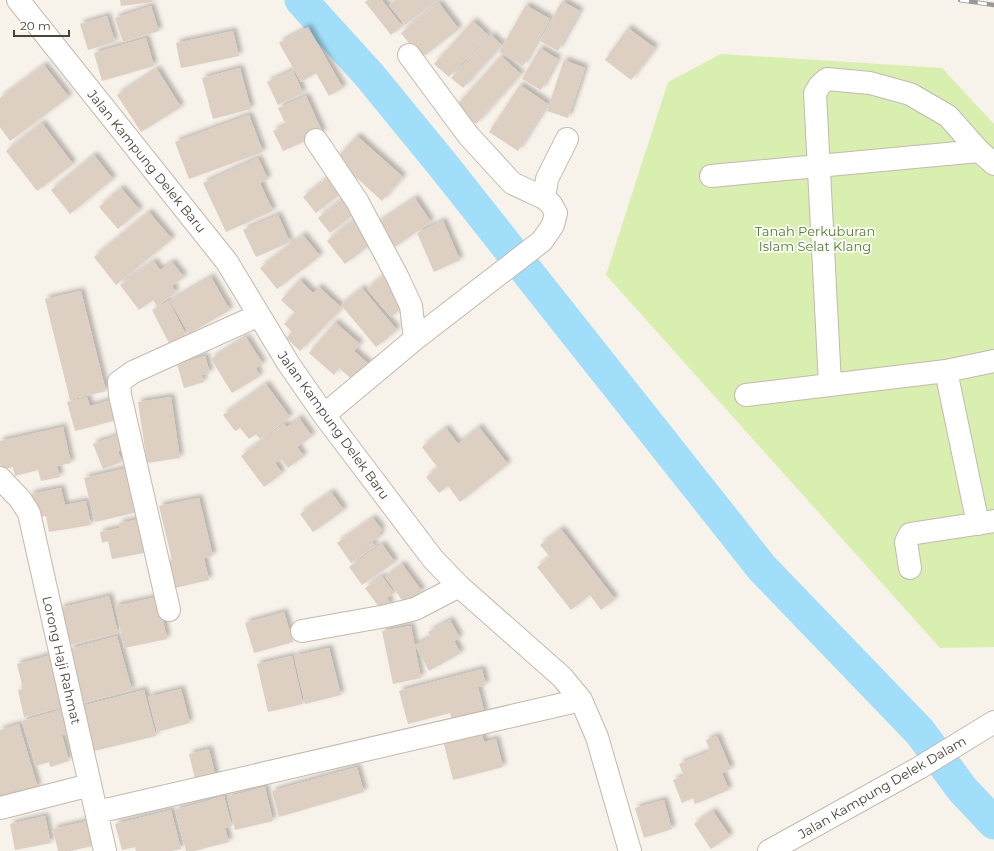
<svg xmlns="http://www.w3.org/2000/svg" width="994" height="851" font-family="Montserrat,sans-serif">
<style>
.green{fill:#d8efaf}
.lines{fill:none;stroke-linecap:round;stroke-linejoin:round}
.river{stroke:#a1def9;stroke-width:33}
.building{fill:#ddcfc1;filter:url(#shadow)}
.minor-casing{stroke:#c4b9ab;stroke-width:24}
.minor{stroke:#fff;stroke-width:22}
.rail-casing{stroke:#999;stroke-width:4.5}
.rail{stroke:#fff;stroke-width:3;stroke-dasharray:9;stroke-linecap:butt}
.labels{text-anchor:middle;stroke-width:3.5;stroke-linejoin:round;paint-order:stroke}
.street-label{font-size:13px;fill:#4c4237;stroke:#fff}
.park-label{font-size:13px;fill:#4f8020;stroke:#fff}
</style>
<defs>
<filter id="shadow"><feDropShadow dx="3.5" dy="-3.5" stdDeviation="2" flood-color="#0004"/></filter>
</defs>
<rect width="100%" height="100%" fill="#f7f2ea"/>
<path class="green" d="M721,54L942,68L994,124V647L940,648L606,275L668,82Z"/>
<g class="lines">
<path class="river" d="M301,0L370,76L442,164L762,568L920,732L962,789L994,823"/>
</g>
<path class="building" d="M120,0H152L153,2L121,6Z
M368,0H382L402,26L391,35L365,2Z
M396,0H438L405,25L389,5Z
M562,1L580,11L558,51L540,41Z
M439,3L459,29L421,58L401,33Z
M526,5L550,19L523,66L499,52Z
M151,6L159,31L123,42L115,18Z
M107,16L115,42L88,50L80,24Z
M473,21L488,35L449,77L434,64Z
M308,27L343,88L329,96L316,73L301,82L279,43Z
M628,28L655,48L631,80L605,60Z
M233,31L239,56L181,68L176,43Z
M491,35L502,45L463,88L451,78Z
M146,38L154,66L102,81L94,53Z
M540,48L558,59L541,90L522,79Z
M501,56L521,74L476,124L456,106Z
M564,60L585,68L568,118L547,111Z
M44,65L69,97L10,141L0,127V98Z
M240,68L251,109L213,119L202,78Z
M157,69L181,107L141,132L117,95Z
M293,70L303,93L278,105L267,82Z
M520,85L548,104L518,151L489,132Z
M306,96L323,133L283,151L273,131L286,125L278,108Z
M249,115L263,152L189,179L175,142Z
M42,123L73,164L37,191L6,151Z
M357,136L403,177L382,201L336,159Z
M94,155L113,179L70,214L51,190Z
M258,158L268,179L260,183L273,211L226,232L203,183Z
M334,173L347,189L316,213L303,197Z
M121,188L140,210L118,229L99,207Z
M415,198L431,222L392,249L376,224Z
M341,200L353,215L330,233L318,218Z
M149,212L172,239L116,285L94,257Z
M278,215L290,242L256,257L243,230Z
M353,221L371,244L345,264L327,241Z
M443,221L460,260L434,272L417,233Z
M303,235L320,256L277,289L260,268Z
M154,261L160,270L172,262L184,277L172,286L176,292L157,306L153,300L139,310L120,285Z
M383,276L407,304L391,317L367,289Z
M211,277L230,310L189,334L170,301Z
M300,280L313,293L319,287L342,308L300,351L286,338L292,332L284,324L295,313L281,300Z
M362,288L397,330L376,347L341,305Z
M81,291L106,391L70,400L45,299Z
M169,301L186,335L169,343L152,310Z
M335,322L360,344L354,351L370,365L355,382L339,368L334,375L309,353Z
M246,337L263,364L256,368L260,376L232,393L211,359Z
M205,356L210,373L202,375L204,382L184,388L177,364Z
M266,384L290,417L260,439L256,434L249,439L240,428L235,431L223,415Z
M87,397L90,406L111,400L117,420L75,431L67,402Z
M171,397L180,458L147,463L138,402Z
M299,418L312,436L297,447L304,456L288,468L281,459L275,463L282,473L264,487L241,456L284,424L287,427Z
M63,427L71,463L57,466L60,477L41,481L38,470L15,476L13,467L2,470L0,464V441Z
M479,427L508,464L460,502L448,486L439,493L426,477L438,468L422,447L446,428L458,444Z
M121,434L126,448L118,451L122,462L103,469L93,444Z
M127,468L138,512L95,522L84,478Z
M61,488L65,505L86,501L91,525L49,532L46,516L35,517L30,494Z
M331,492L344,510L313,532L300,514Z
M199,498L213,556L204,558L209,580L175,588L168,561L172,560L159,506Z
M146,518L150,537L141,539L144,553L112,559L108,541L102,543L100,532L120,528L119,523Z
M373,518L382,530L379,533L381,536L372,542L375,546L351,563L337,543Z
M561,529L615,599L601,610L590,595L571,610L537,567L550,557L540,545Z
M382,544L395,562L362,585L349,567Z
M402,564L422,591L405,604L385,577Z
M382,576L394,593L387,598L391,604L382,611L365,588Z
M109,596L118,633L69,645L60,608Z
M158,597L167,639L124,648L115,606Z
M284,612L293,642L254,653L245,623Z
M450,620L460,638L454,641L461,653L429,671L415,645L431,637L428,632Z
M411,626L421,678L393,684L382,631Z
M117,636L132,690L84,703L69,649Z
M329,648L341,695L305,704L294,656Z
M51,655L64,707L24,717L18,690L23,689L17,664Z
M292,656L303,704L268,712L257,664Z
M482,669L486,685L478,687L485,714L453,722L450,713L408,724L399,691Z
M181,689L190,723L157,732L148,697Z
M144,690L156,736L90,752L78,707Z
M63,709L69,733L62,735L69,761L50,767L49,762L36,766L22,721Z
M19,724L38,788L0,799V730Z
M481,731L484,742L496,739L503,767L453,780L443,740Z
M717,736L731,769L722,773L729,790L695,804L693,798L682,803L673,780L684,776L679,764L710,751L706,740Z
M209,749L216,778L196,783L189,754Z
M357,767L364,792L279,817L272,791Z
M265,787L273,821L235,830L227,797Z
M224,796L232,826L225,828L229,842L194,851H186L175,810Z
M664,800L672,829L644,838L635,808Z
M171,810L181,849L172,851H136L135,847L122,850L115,824Z
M713,811L730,836L711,849L694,824Z
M45,816L51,843L15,850L10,824Z
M92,820L97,845L70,851H58L53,829Z"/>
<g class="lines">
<defs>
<path id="minor" d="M18,0L227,262L288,363L324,415L433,559L459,586L562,677L581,700L597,737L630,851
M316,140L357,201L397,276L411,306L415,339
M711,176L979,151L994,164
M544,198L547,179L567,139
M946,371L978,524
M830,384L815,93L820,85L827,79L870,83L910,94L948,116L979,151
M746,395L946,371L994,361
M324,415L415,339L542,241L553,225L556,213L551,204L544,198L512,183L468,135L409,55
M0,478L20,499L29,513L105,851
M910,568L906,542L910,534L994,521
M169,610L120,395L119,382L133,372L259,315
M302,631L386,616L415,609L459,586
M0,808L90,785
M97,812L581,700
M769,851L919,768L994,722"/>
</defs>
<use href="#minor" class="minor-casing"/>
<use href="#minor" class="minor"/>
<defs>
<path id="rail" d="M960,0L994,5"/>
</defs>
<use href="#rail" class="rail-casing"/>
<use href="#rail" class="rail"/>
</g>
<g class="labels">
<g class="street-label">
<text transform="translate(147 161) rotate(51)" y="5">Jalan Kampung Delek Baru</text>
<text transform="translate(334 425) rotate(54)" y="5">Jalan Kampung Delek Baru</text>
<text transform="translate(62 660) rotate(77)" y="5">Lorong Haji Rahmat</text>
<text transform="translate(882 787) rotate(-30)" y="5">Jalan Kampung Delek Dalam</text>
</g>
<g class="park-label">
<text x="815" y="236">Tanah Perkuburan<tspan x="815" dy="15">Islam Selat Klang</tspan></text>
</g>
</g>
<path d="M14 30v6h55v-6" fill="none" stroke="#4c4237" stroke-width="2"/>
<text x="20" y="30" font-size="12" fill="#4c4237" stroke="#ffffff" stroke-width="3" paint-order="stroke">20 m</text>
</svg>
